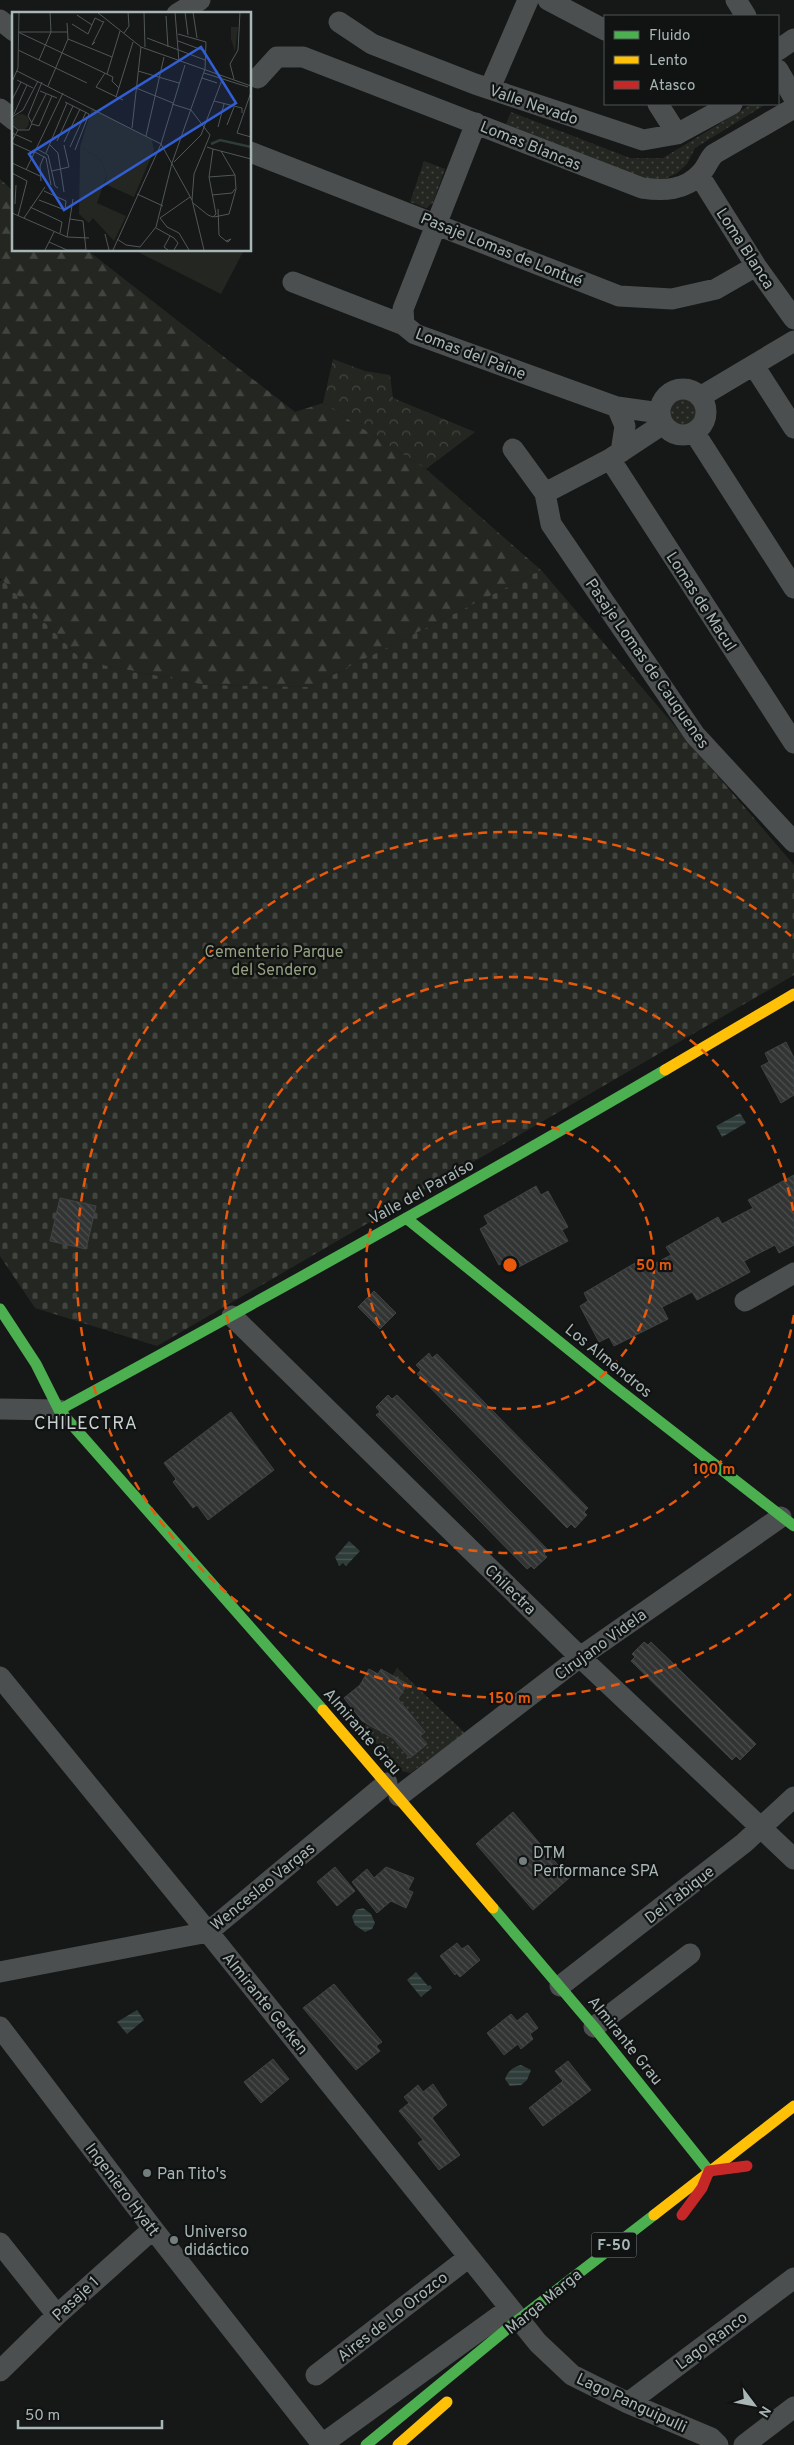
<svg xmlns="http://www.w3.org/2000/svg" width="794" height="2445" font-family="Overpass,sans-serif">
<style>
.grass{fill:url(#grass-dots)}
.forest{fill:url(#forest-firs)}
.cemetery{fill:url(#cemetery-stones)}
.park{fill:url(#park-crowns)}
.pitch{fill:#242721}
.water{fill:url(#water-rules)}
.building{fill:url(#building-back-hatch);stroke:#3f4343}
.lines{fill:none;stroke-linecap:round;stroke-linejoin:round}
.street{stroke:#4b4f4f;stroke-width:21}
.fast{stroke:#4caf50;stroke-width:11}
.slow{stroke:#ffc107;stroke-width:11}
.jam{stroke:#c62828;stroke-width:11}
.ring{fill:none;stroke:#e8590c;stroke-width:2.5;stroke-dasharray:9 6}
.poi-dot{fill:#757e7e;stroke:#111212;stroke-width:2}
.labels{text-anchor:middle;stroke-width:4.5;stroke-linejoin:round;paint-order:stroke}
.shield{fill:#111212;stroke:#7b8585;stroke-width:1}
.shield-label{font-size:15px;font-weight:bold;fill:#a8b6b6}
.street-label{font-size:16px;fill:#a8b6b6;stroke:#111212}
.park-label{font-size:16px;fill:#94a081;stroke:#111212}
.poi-label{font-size:16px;fill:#a8b6b6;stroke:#111212;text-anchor:start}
.neighbourhood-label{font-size:18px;letter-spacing:1px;fill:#c9d2d3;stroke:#111212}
.inset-river{fill:none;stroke:#2f3d3a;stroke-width:2.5}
.inset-road{fill:none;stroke:#505757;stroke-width:1}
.view{fill:#325ed3;fill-opacity:0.15;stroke:#325ed3;stroke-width:2.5}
.inset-edge{fill:none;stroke:#a8b6b6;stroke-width:2.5}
.centre{fill:#e8590c;stroke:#111212;stroke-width:2.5}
.ring-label{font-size:15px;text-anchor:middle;font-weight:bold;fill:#e8590c;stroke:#111212;stroke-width:4.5;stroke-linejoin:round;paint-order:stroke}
</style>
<defs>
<pattern id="grass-dots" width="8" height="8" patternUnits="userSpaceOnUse" patternTransform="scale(1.25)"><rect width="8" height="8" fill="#242721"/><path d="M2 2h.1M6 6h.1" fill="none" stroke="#41443f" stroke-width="1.8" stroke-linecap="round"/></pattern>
<pattern id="forest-firs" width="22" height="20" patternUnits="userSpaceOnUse" patternTransform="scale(1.25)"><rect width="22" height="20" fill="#242721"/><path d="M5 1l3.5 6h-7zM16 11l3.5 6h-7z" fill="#41443f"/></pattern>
<pattern id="cemetery-stones" width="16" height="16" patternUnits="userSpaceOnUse" patternTransform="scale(1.25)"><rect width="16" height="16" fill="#242721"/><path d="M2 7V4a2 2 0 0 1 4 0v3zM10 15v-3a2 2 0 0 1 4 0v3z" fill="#41443f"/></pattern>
<pattern id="park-crowns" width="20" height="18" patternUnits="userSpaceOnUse" patternTransform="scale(1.25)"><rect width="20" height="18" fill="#242721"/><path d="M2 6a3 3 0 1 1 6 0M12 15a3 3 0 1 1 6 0" fill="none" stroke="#41443f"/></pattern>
<pattern id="water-rules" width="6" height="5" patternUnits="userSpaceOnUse" patternTransform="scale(1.25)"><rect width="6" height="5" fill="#2f3d3a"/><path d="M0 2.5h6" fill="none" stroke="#4a5754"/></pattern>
<pattern id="building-back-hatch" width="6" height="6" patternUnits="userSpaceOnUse" patternTransform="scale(1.25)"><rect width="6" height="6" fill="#323434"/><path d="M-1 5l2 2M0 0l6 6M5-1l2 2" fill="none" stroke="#4d4f4f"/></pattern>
</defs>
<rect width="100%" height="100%" fill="#161717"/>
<path class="grass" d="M752,104H763V106L695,148L687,164L677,173L661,181L649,180L613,167L506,124L511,112L630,158H663Z
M424,161L445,169L433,203L426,208L410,202Z
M667 411a16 16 0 1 1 32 0a16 16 0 1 1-32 0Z
M397,1668L466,1734L410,1773L398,1770L363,1728L367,1723L382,1725L410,1758L427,1744L420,1736L425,1731L398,1699L407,1685L392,1676Z"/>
<path class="forest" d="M0,179L14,192V250H87L295,412L323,403L426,469L541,570L309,687L204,685L83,661L0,578Z"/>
<path class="cemetery" d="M541,570L794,865V975L157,1346L35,1308L0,1256V581L2,580L83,661L204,685L309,687Z"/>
<path class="park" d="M333,359L365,371L390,375L393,398L475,432L426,469L323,403Z"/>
<path class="pitch" d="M134,250H244L221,294Z"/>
<path class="water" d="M740,1113L746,1123L722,1137L716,1126Z
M349,1541L360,1551L346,1566L343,1563L339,1566L335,1557Z
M363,1908L371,1914L375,1923L372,1929L365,1932L355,1925L352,1917L356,1910Z
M416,1972L428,1986L430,1985L432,1988L421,1997L407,1980Z
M137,2010L144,2020L127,2034L117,2022Z
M521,2065L531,2070L527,2080L521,2085L510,2086L505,2079C508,2071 513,2067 521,2065Z"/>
<path class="building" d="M786,1042L794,1058V1095L781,1103L761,1066L769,1062L765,1053Z
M794,1175V1245L779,1253L775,1245L744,1261L750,1272L728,1284L697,1300L692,1292L662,1307L668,1319L614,1346L609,1337L599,1342L580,1306L588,1301L584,1293L635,1263L640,1271L671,1255L666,1247L718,1217L722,1224L753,1208L748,1200Z
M536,1186L541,1195L548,1191L568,1227L562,1230L568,1241L515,1269L510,1260L499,1265L480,1229L488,1224L484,1216Z
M60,1198L96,1206L86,1249L50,1241Z
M374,1291L396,1313L380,1329L358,1307Z
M429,1353L432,1358L437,1354L588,1508L584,1512L587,1515L575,1528L571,1524L567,1528L417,1374L421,1370L416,1365Z
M388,1395L392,1399L397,1395L548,1550L544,1554L547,1557L534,1569L531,1566L527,1569L376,1415L380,1412L376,1407Z
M231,1412L274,1470L208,1520L197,1505L193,1508L173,1482L176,1479L164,1463Z
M644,1642L648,1645L651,1642L756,1744L740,1760L736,1756L732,1760L631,1661L635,1657L632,1654Z
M369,1669L378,1674L381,1669L407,1684L398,1699L425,1732L420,1736L427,1744L410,1758L393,1738L362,1721L344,1698L360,1685Z
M513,1812L569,1878L533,1910L476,1844Z
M335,1867L355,1891L337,1906L317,1882Z
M386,1867L414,1878L408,1890L413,1892L406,1908L391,1901L377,1913L352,1882L367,1869L374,1878Z
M457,1943L462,1949L468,1945L480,1960L460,1977L456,1973L455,1975L440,1956Z
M334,1984L382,2042L376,2046L380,2051L356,2070L303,2008Z
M527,2013L538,2028L530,2034L533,2039L521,2049L518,2044L504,2055L487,2033L511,2014L517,2021Z
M273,2059L289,2079L261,2103L244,2082Z
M568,2061L591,2090L543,2126L529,2108L563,2081L555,2071Z
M433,2084L447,2105L432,2118L460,2155L439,2170L418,2143L423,2140L399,2111L409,2103L404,2097L418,2085L423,2092Z"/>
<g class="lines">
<path class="street" d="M548,0L605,30
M736,0L746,16
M177,14L200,0
M0,20L14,31
M339,22L372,44L475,84L643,140L677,134L732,104
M778,50L794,39
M778,70L794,98
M258,78L277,57H303L642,188C663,191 685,191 701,173C707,167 708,160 714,154L794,108
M490,88L528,0
M658,104L677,134
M0,109L14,120
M476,123L403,309L404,325L415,334L617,407L660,413
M250,152L619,296L672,299L716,289L756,266
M699,175L756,266L794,319
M293,282L404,325
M754,366L794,428
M660 412a23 23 0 1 1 46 0a23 23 0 1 1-46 0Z
M700,397L794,341
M617,407L625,426L621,452
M694,432L794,588
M513,449L545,493L610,459L663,424
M610,459L794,743
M545,493L551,524L695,735L794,842
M745,1301L794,1273
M232,1316L580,1657L794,1859
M0,1409L59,1410
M0,1677L208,1932L538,2343L572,2375L628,2403L711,2438L718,2445
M399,1796L580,1657L781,1517
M0,1972L208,1932L387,1783
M560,1986L744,1843L794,1797
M0,2027L153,2229L322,2444
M594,2027L690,1954
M0,2243L57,2315
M0,2371L57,2315L153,2229
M316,2375L469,2257
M628,2403L794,2278
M321,2445L509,2309
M744,2445L794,2407"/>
<path class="fast" d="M406,1218L614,1386L794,1526
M0,1309L36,1364L59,1410L323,1710
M59,1410C263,1299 465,1187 665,1070
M493,1908L594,2027L709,2171
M366,2445L518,2320L654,2215"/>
<path class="slow" d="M665,1070L794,994
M323,1710L493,1908
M654,2215L794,2106
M398,2445L447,2402"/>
<path class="jam" d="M709,2171L747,2166
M682,2215L702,2188L709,2171"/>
</g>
<g class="ring">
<circle cx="510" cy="1265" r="144"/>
<path d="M794 1315A288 288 0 1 1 794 1215"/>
<path d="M791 1594A433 433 0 1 1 791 936"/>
</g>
<g class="poi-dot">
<circle cx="523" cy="1861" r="5"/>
<circle cx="147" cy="2173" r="5"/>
<circle cx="174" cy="2240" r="5"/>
</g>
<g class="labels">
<rect class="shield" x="591.5" y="2232.5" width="45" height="25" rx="4"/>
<g class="shield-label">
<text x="614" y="2250">F-50</text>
</g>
<g class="street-label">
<text transform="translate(534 104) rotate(19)" y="6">Valle Nevado</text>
<text transform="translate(531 145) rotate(22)" y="6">Lomas Blancas</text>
<text transform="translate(746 248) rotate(57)" y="6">Loma Blanca</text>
<text transform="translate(502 249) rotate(22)" y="6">Pasaje Lomas de Lontué</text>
<text transform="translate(471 353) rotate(21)" y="6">Lomas del Paine</text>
<text transform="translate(702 601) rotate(57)" y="6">Lomas de Macul</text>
<text transform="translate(648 663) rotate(55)" y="6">Pasaje Lomas de Cauquenes</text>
<text transform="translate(421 1191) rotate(-29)" y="6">Valle del Paraíso</text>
<text transform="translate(609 1360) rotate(39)" y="6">Los Almendros</text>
<text transform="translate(511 1589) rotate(44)" y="6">Chilectra</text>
<text transform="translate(600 1644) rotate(-36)" y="6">Cirujano Videla</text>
<text transform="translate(363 1731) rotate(49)" y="6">Almirante Grau</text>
<text transform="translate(262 1886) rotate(-39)" y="6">Wenceslao Vargas</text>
<text transform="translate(679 1894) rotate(-38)" y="6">Del Tabique</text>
<text transform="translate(266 2003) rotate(51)" y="6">Almirante Gerken</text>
<text transform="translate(626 2040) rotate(51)" y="6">Almirante Grau</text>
<text transform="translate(123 2189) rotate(53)" y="6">Ingeniero Hyatt</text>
<text transform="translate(75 2298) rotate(-43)" y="6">Pasaje 1</text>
<text transform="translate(543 2301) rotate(-39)" y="6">Marga Marga</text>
<text transform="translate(392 2316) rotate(-38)" y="6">Aires de Lo Orozco</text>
<text transform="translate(711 2340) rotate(-37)" y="6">Lago Ranco</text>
<text transform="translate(632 2402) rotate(25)" y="6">Lago Panguipulli</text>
</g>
<g class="park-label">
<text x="274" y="957">Cementerio Parque<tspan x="274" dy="18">del Sendero</tspan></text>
</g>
<g class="poi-label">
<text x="533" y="1858">DTM<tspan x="533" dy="18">Performance SPA</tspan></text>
<text x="157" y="2179">Pan Tito's</text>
<text x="184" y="2237">Universo<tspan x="184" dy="18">didáctico</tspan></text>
</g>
<g class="neighbourhood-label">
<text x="86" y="1429">CHILECTRA</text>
</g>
</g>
<g transform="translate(12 12)">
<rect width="239" height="239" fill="#161717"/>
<path d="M68,135L87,146L95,163L85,191L114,204L102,229L81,206L77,211L67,202Z" fill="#242721"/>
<path d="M80,96L140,128L142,138L122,185L93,172L95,163L87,146L68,135Z" fill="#242721"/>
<path d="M219,15H226L223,40L219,27ZM1 110a8 8 0 1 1 16 0a8 8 0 1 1-16 0Z" fill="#242721"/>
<path class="inset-river" d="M199,132L208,128L239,135"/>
<path class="inset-road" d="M85,0L129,35L239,74M132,0L133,35M163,0L167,50M173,0L176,23M181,0L185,26M65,3L80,13M154,4L156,35M60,12L76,22L83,6L91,10M6,20L101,65L100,69L107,76M7,20H55M112,21L117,14L116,0M135,26L193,48M56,27L100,45M166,29L193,39M83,30L80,33L92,9M6,38L75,71M27,48L39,20L38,0M5,59L149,132L180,188M126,59L167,71M93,61L84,75L111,88M192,61L236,75M95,62L108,19M190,66L205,71M222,67L218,52L226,38L228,0M5,68L21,76M0,70L6,56L7,0M36,74L56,27L55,11M124,76L161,91M28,79L45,86M239,80L225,121L239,125M104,85L121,30M0,88L9,70M202,89L230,96V101M53,90L77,102L63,138M160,92L179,98L198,123L182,162L180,188L192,238M2,102L15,73M0,105L11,98L26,69M20,110L34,82M20,112L27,114L40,84M0,113L6,118L0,129M215,113L222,95M206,115L212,92M120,116L129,35M6,118H17L20,111L16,104L30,70M0,121L20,130M134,124L152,45M45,129L61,94M52,130L68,97M0,131L22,141M38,133L46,141L52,180M58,135L74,100M25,137L36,143L43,174L46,176M201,137L239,147M23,140L34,146L39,173M34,141L55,91M162,150L189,123L210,68M0,151L28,164M14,158L51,81M40,159L57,155L52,133M0,161L15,169L6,204M197,165L223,163M29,169L28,154L32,144M125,182L151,194M200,183L220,181L223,177M27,188L53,198L54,189L32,179M181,191L196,203L201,205L204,202L197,165L201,137L195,135M3,192L4,173M18,195L50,210L48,221M206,197L207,223L209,225L214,229L216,230L219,227L214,229M0,201L55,225L77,226M202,205L217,202L224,177L223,163L209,139M12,206L33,175M148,206L155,215L167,221L177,238M148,206L178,185M58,207L71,209L74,238M144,216L162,226L166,231L162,238M93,222L97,238M55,225L61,187M105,227L114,233L128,235L144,215L160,151L193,57L194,30L166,22M37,230L55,238H74M33,238L42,220M101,238L149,132L173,53M156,238L152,235L158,224"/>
<path class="view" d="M189,35L224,91L52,198L17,142Z"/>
<rect width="239" height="239" class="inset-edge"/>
</g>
<circle cx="510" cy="1265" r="8" class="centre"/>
<g class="ring-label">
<text x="654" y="1270">50 m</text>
<text x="714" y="1474">100 m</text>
<text x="510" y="1703">150 m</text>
</g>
<rect x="604" y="15" width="175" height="90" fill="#111212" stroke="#4d5454"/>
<rect x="614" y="31" width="25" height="8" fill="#4caf50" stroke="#4d5454"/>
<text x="649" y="40" font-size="15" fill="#a8b6b6">Fluido</text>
<rect x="614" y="56" width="25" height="8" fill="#ffc107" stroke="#4d5454"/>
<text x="649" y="65" font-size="15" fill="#a8b6b6">Lento</text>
<rect x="614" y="81" width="25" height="8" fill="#c62828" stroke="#4d5454"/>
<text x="649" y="90" font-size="15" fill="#a8b6b6">Atasco</text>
<g transform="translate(754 2405) rotate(122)" stroke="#111212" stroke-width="4" paint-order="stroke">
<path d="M0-4L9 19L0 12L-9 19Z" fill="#a8b6b6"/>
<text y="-8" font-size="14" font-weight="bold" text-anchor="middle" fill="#a8b6b6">N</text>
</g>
<path d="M18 2420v8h144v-8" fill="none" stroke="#a8b6b6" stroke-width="2.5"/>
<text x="25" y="2420" font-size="15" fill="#a8b6b6" stroke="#111212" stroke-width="4" paint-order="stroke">50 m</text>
</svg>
